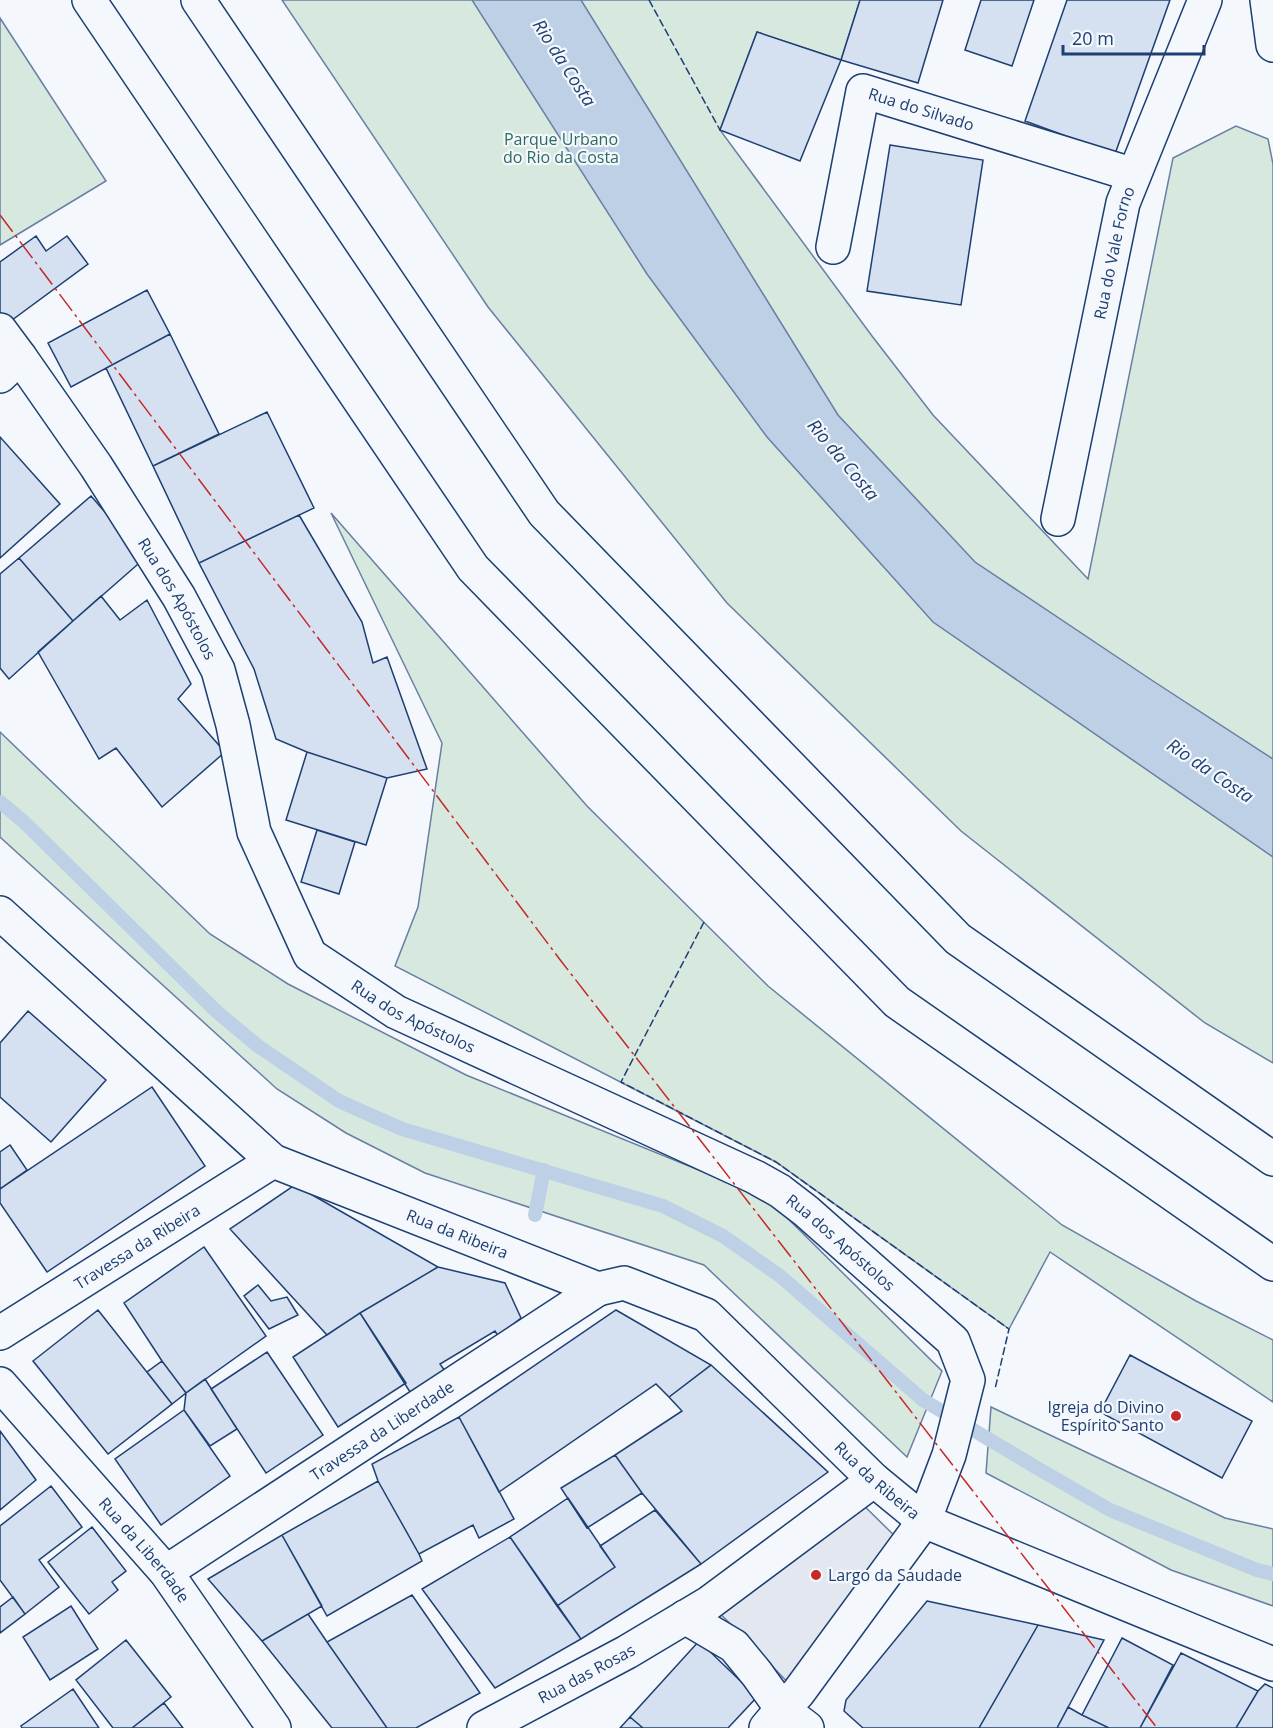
<svg xmlns="http://www.w3.org/2000/svg" width="1273" height="1728" font-family="'Open Sans',sans-serif">
<style>
.green{fill:#d7e8df;stroke:#687fa3;stroke-width:1.5}
.parking{fill:#e3e8f0;stroke:#687fa3;stroke-width:1.5}
.water{fill:#bed0e5;stroke:#687fa3;stroke-width:1.5}
.lines{fill:none;stroke-linecap:round;stroke-linejoin:round}
.stream{stroke:#bed0e5;stroke-width:14}
.building{fill:#d5e0f0;stroke:#1d3f73;stroke-width:1.5}
.minor-casing{stroke:#1d3f73;stroke-width:36}
.highway-casing{stroke:#1d3f73;stroke-width:36}
.minor{stroke:#f4f7fb;stroke-width:33}
.highway{stroke:#f4f7fb;stroke-width:33}
.fence{stroke:#1d3f73;stroke-width:1.5;stroke-dasharray:8 3;stroke-linecap:butt}
.power{stroke:#c62828;stroke-width:1.5;stroke-dasharray:21 4.5 3 4.5;stroke-linecap:butt}
.poi-dot{fill:#c62828;stroke:#f4f7fb;stroke-width:2}
.labels{text-anchor:middle;stroke-width:4.5;stroke-linejoin:round;paint-order:stroke}
.street-label{font-size:16px;fill:#1d3f73;stroke:#f4f7fb}
.park-label{font-size:16px;fill:#2c6c60;stroke:#f4f7fb}
.poi-label{font-size:16px;fill:#1d3f73;stroke:#f4f7fb;text-anchor:end}
.water-label{font-size:18px;font-style:italic;fill:#1d3f73;stroke:#f4f7fb}
</style>
<rect width="100%" height="100%" fill="#f4f7fb"/>
<path class="green" d="M282,0H860L841,60L757,32L720,130L872,336L933,415L1088,579L1173,158L1236,126L1268,139L1273,164V1063L1205,1023L961,831L727,603L488,307Z
M0,18L106,181L0,245Z
M331,513L587,806L768,986L1062,1225L1196,1301L1273,1340V1402L1050,1252L1009,1329L776,1162L395,966L418,907L442,743Z
M0,732L210,934L288,984L466,1075L767,1198L942,1371L907,1457L704,1265L425,1173L346,1133L277,1089L0,837Z
M991,1407L1225,1518L1273,1529V1606L1171,1570L986,1473Z"/>
<path class="parking" d="M853,1495L906,1547L798,1693L751,1644L709,1603Z"/>
<path class="water" d="M472,0H581L838,415L975,562L1153,681L1273,759V857L933,622L767,437L647,274Z"/>
<g class="lines">
<path class="stream" d="M0,802L24,822L216,1011L258,1046L339,1101L402,1129L663,1206L723,1236L780,1276L923,1400L1037,1468L1110,1510L1257,1570L1273,1574
M535,1215L544,1170"/>
</g>
<path class="building" d="M860,0H943L918,83L841,60Z
M981,0H1034L1012,66L965,50Z
M1067,0H1170L1115,154L1025,121Z
M757,32L841,60L800,161L720,130Z
M890,145L983,160L961,305L867,291Z
M36,236L46,251L67,236L88,264L8,323L0,312V262Z
M147,290L170,334L71,387L48,343Z
M170,334L219,434L153,466L106,368Z
M267,412L314,508L199,563L153,466Z
M0,437L60,504L0,558Z
M91,496L145,558L73,621L19,558Z
M299,515L362,622L373,663L387,657L427,769L387,778L307,752L276,739L254,669L199,563Z
M19,558L73,621L9,679L0,668V574Z
M101,596L120,620L147,600L191,684L178,699L225,752L162,807L116,748L99,759L38,652Z
M307,752L387,778L366,845L286,820Z
M317,830L355,842L339,894L301,882Z
M28,1011L106,1080L51,1142L0,1097V1043Z
M152,1087L205,1166L47,1272L0,1203V1189Z
M10,1145L27,1170L0,1189V1152Z
M295,1185L438,1267L360,1313L327,1335L230,1229Z
M204,1247L266,1336L186,1393L162,1361L124,1303Z
M438,1267L505,1283L521,1318L498,1336L495,1331L440,1364L445,1371L410,1392L360,1313Z
M258,1285L271,1301L287,1297L298,1315L269,1329L244,1296Z
M98,1310L172,1404L108,1454L33,1361Z
M616,1310L711,1365L669,1397L656,1384L499,1492L459,1417Z
M360,1313L406,1383L338,1427L293,1357Z
M267,1352L323,1435L266,1473L211,1389Z
M1130,1355L1252,1421L1222,1478L1100,1412Z
M162,1361L186,1393L172,1404L147,1372Z
M711,1365L828,1472L701,1564L642,1493L615,1455L682,1411L669,1397Z
M205,1379L237,1429L210,1446L184,1410L186,1393Z
M184,1410L230,1476L161,1525L115,1459Z
M459,1417L514,1519L479,1538L473,1525L419,1554L378,1481L372,1464Z
M0,1431L36,1480L0,1510Z
M615,1455L642,1493L587,1528L561,1488Z
M378,1481L419,1554L422,1561L327,1616L282,1535Z
M51,1486L82,1527L39,1560L59,1587L25,1614L0,1580V1526Z
M568,1498L615,1567L557,1606L510,1537Z
M655,1510L701,1564L581,1639L557,1606L615,1567L600,1546Z
M92,1527L126,1571L112,1582L118,1590L89,1614L48,1562Z
M282,1535L322,1606L262,1641L208,1579Z
M510,1537L581,1639L495,1688L422,1589Z
M412,1595L480,1693L416,1728H387L327,1642Z
M13,1597L25,1614L0,1633V1607Z
M927,1601L1038,1625L979,1728H863L844,1711L846,1700Z
M71,1606L98,1649L50,1680L23,1637Z
M308,1614L327,1642L387,1728H332L262,1641Z
M1038,1625L1104,1640L1057,1728H979Z
M1122,1638L1173,1665L1140,1728H1109L1082,1715Z
M126,1640L171,1697L132,1728H113L76,1680Z
M699,1641L757,1697L728,1728H643L630,1717Z
M1181,1653L1258,1691L1236,1728H1140Z
M1265,1684L1273,1688V1728H1236L1258,1691Z
M73,1689L99,1728H22L21,1726Z
M164,1703L183,1728H132Z
M1068,1707L1082,1715L1109,1728H1057Z
M630,1717L643,1728H620Z"/>
<g class="lines">
<defs>
<g id="minor">
<path d="M1267,0L1273,45"/>
<path id="s1" d="M833,247L863,91L1134,175"/>
<path id="s2" d="M0,330L20,357L96,466L179,597L218,670L233,725L254,832L310,955L396,1012L755,1177L780,1191L806,1211L953,1341L968,1380L949,1455L924,1521L798,1693L782,1709L766,1728"/>
<path d="M0,376L20,357"/>
<path id="s3" d="M1058,519L1123,203L1205,0"/>
<path id="s4" d="M0,913L273,1161L598,1289L624,1283L706,1315L874,1480L924,1521L1273,1664"/>
<path id="s5" d="M0,1333L273,1161"/>
<path id="s6" d="M0,1384L166,1572L274,1728"/>
<path id="s7" d="M166,1572L598,1289"/>
<path d="M685,1617L734,1646L757,1674L782,1709L807,1728"/>
<path id="s8" d="M484,1728L627,1652L709,1603L874,1480"/>
</g>
<path id="highway" d="M89,0L473,568L897,1002L1273,1264
M198,0L544,513L958,939L1273,1159"/>
</defs>
<use href="#minor" class="minor-casing"/>
<use href="#highway" class="highway-casing"/>
<use href="#minor" class="minor"/>
<use href="#highway" class="highway"/>
<path class="fence" d="M649,0L720,130
M704,922L621,1082L776,1162L1009,1329L995,1389"/>
<path class="power" d="M0,215L561,961L1157,1728"/>
</g>
<g class="poi-dot">
<circle cx="1176" cy="1416" r="6"/>
<circle cx="816" cy="1575" r="6"/>
</g>
<g class="labels">
<g class="street-label">
<text dy="6" stroke="none"><textPath href="#s1" startOffset="220">Rua do Silvado</textPath></text>
<text dy="6" stroke="none"><textPath href="#s3" startOffset="272">Rua do Vale Forno</textPath></text>
<text dy="6" stroke="none"><textPath href="#s2" startOffset="322">Rua dos Apóstolos</textPath></text>
<text dy="6" stroke="none"><textPath href="#s2" startOffset="826">Rua dos Apóstolos</textPath></text>
<text dy="6" stroke="none"><textPath href="#s4" startOffset="567">Rua da Ribeira</textPath></text>
<text dy="6" stroke="none"><textPath href="#s2" startOffset="1312">Rua dos Apóstolos</textPath></text>
<text dy="6" stroke="none"><textPath href="#s5" startOffset="162">Travessa da Ribeira</textPath></text>
<text dy="6" stroke="none"><textPath href="#s7" startOffset="258">Travessa da Liberdade</textPath></text>
<text dy="6" stroke="none"><textPath href="#s4" startOffset="1071">Rua da Ribeira</textPath></text>
<text dy="6" stroke="none"><textPath href="#s6" startOffset="220">Rua da Liberdade</textPath></text>
<text dy="6" stroke="none"><textPath href="#s8" startOffset="116">Rua das Rosas</textPath></text>
</g>
<g class="park-label">
<text x="561" y="145">Parque Urbano<tspan x="561" dy="18">do Rio da Costa</tspan></text>
</g>
<g class="poi-label">
<text x="1164" y="1413">Igreja do Divino<tspan x="1164" dy="18">Espírito Santo</tspan></text>
<text x="828" y="1581" text-anchor="start">Largo da Saudade</text>
</g>
<g class="water-label">
<text transform="translate(564 63) rotate(57)" y="6">Rio da Costa</text>
<text transform="translate(843 460) rotate(50)" y="6">Rio da Costa</text>
<text transform="translate(1210 771) rotate(34)" y="6">Rio da Costa</text>
</g>
</g>
<path d="M1063 45v9h141v-9" fill="none" stroke="#1d3f73" stroke-width="3"/>
<text x="1072" y="45" font-size="18" fill="#1d3f73" stroke="#f4f7fb" stroke-width="4.5" paint-order="stroke">20 m</text>
</svg>
